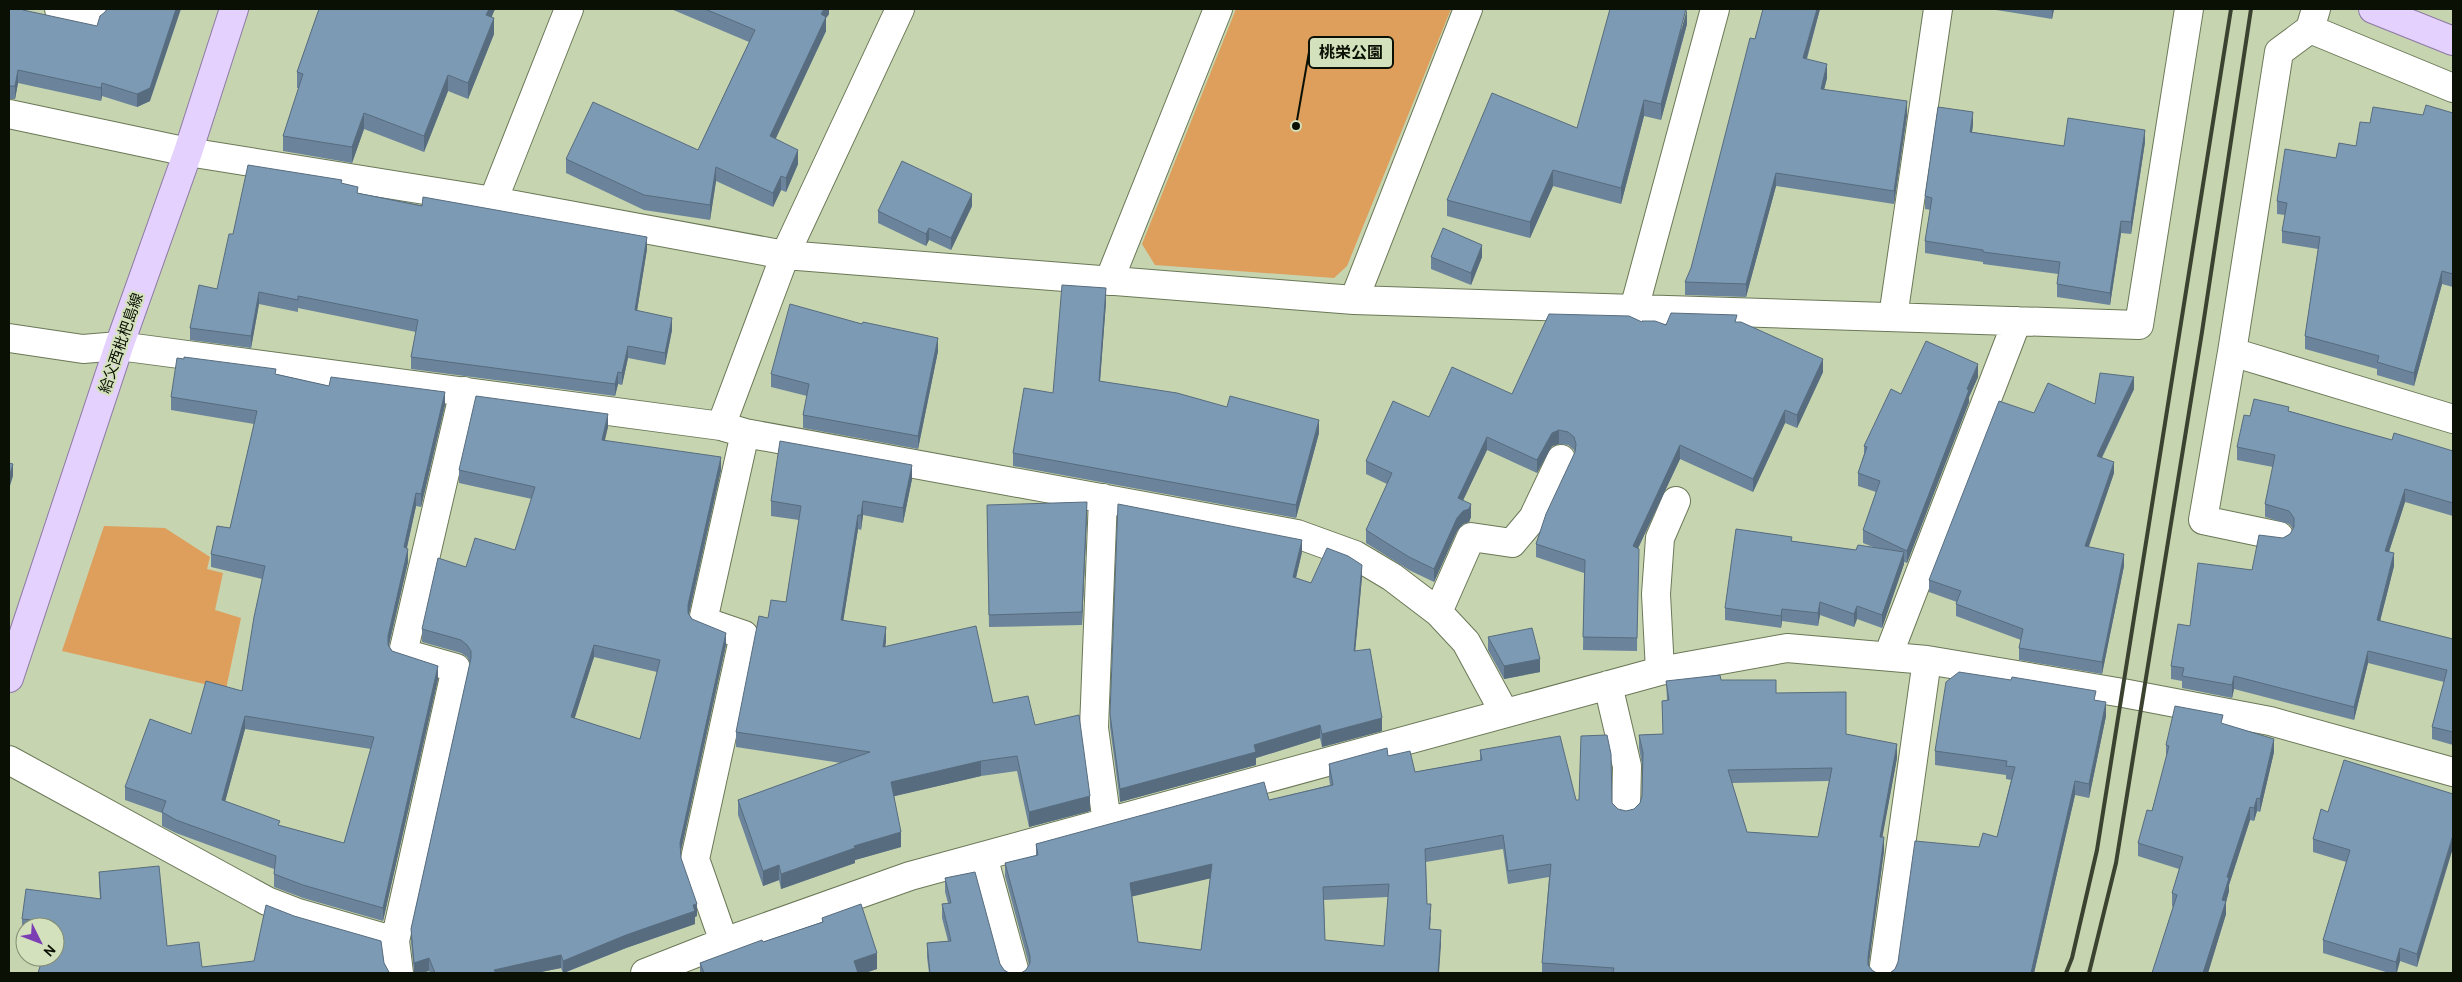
<svg xmlns="http://www.w3.org/2000/svg" width="2462" height="982" font-family="Cabin,'Noto Sans JP',sans-serif">
<style>
.green{fill:#de9e5c}
.lines{fill:none;stroke-linecap:round;stroke-linejoin:round}
.minor-casing{stroke:#6b7857;stroke-width:30}
.major-casing{stroke:#8d79a5;stroke-width:30}
.minor{stroke:#fff;stroke-width:28}
.major{stroke:#e5d1fd;stroke-width:28}
.rail{stroke:#3b4230;stroke-width:4}
.wall{fill:#6b849b;fill-rule:evenodd}
.shaded-wall{fill:#576c7e}
.building{fill:#7c9ab4;stroke:#576c7e;fill-rule:evenodd}
.labels{text-anchor:middle;stroke-width:4.5;stroke-linejoin:round;paint-order:stroke}
.street-label{font-size:15px;fill:#0b1004;stroke:#d3e1bc}
.leader{fill:none;stroke:#0b1004;stroke-width:2}
.callout-dot{fill:#0b1004;stroke:#d3e1bc;stroke-width:2}
.callout{fill:#d3e1bc;stroke:#0b1004;stroke-width:2}
.callout-label{font-size:16px;text-anchor:middle;font-weight:bold;fill:#0b1004}
</style>
<rect width="100%" height="100%" fill="#c6d4b0"/>
<path class="green" d="M1236,9H1451L1347,266L1334,278L1155,265L1142,244Z
M104,526L165,528L210,557L207,569L223,573L215,610L241,618L226,689L62,651Z"/>
<g class="lines">
<defs>
<path id="minor" d="M59,9L93,16L94,9
M2316,9L2310,29L2279,52L2232,352L2453,419
M2310,29L2453,88
M9,114L188,152L493,201L785,255L1354,300L2139,325L2189,9
M493,201L569,9
M1109,281L1218,9
M1354,300L1468,9
M1634,309L1715,9
M1893,317L1938,9
M9,338L83,349L119,346L721,426
M2232,352L2203,520L2279,536
M745,433L1297,534L1355,555L1392,577L1438,612L1466,642L1504,712
M1103,498L1094,728L1107,823
M1438,612L1471,537L1512,543L1533,518L1561,459
M1888,656L2017,321
M1660,671L1656,594L1660,538L1676,501
M1608,685L1627,766L1626,809
M9,760L267,901L298,913L395,941
M983,856L1015,973
M724,942L695,859L744,635L703,621L745,433L721,426L785,255L900,9
M399,973L395,941L456,668L403,653L464,391
M645,973L724,942L910,876L1660,671L1787,648L1927,660L2123,693L2270,721L2453,772
M1883,973L1927,660"/>
<path id="major" d="M2373,9L2453,41
M9,678L119,346L188,152L234,9"/>
</defs>
<use href="#minor" class="minor-casing"/>
<use href="#major" class="major-casing"/>
<use href="#minor" class="minor"/>
<use href="#major" class="major"/>
<path class="rail" d="M2066,973L2072,958L2097,850L2231,9
M2089,973L2116,863L2202,332L2251,9"/>
</g>
<path class="wall" d="M9,9H25V10L150,101L137,107L102,96L101,101L18,83L15,99H9Z
M319,9H495L491,17L494,34L468,99L448,91L424,152L364,129L352,163L283,151V136L299,88H297V72Z
M671,9H829V14L826,18V31L775,139L798,164L786,192L781,190L773,207L716,181L710,220L644,210L566,173V159L698,150L749,42Z
M1763,9H1820L1807,59L1827,78L1824,89L1907,115L1894,204L1776,186L1746,297L1685,295V282L1691,268Z
M1990,9H2054L2052,19Z
M1687,24L1661,120L1644,116L1621,204L1553,186L1530,238L1447,216V200L1577,128Z
M2453,113V287L2442,284L2414,386L2377,375V369L2305,349V336L2318,249L2282,243V231L2285,215L2277,214V201L2336,158L2356,146L2423,115Z
M1973,125L1972,132L2064,146L2145,142L2131,234L2121,233L2110,305L2057,297V284L2058,274L1983,264V262L1925,253V241L1931,210L1925,209V196Z
M342,184L358,193L647,249L637,311L672,330L665,365L628,358L622,385L618,384L615,396L411,369V357L416,332L298,308V312L259,304L251,348L190,340V328L217,289L233,234Z
M972,206L951,250L929,240L926,246L878,223V211Z
M1431,257H1482L1471,285L1431,269Z
M1106,302L1100,381L1319,433L1296,518L1013,466V453L1053,393Z
M1642,322L1666,325L1737,322L1823,372L1797,428L1785,423L1753,492L1680,459L1638,548L1637,651L1583,650L1584,573L1536,557V544L1575,453L1574,450L1568,445L1559,444L1552,446L1537,473L1487,450L1463,500L1471,517L1469,522L1463,524L1457,531L1434,582L1409,570L1366,543V530L1387,484L1366,474V461L1429,417L1512,394Z
M938,351L918,449L803,428V415L807,396L771,387V374Z
M276,374L329,386L445,405L421,507L416,506L407,548L408,562L389,645L392,651L438,679L383,921L303,898L274,887V869L176,833L162,826V813L125,800V787L191,734L242,691L262,579L211,567V554L230,528L254,424L171,410V397ZM245,729L371,749L344,843L280,826L225,801Z
M1978,377L1969,397V402L1907,563L1904,562V564L1882,628L1857,619L1854,627L1820,615L1818,626L1782,621L1781,628L1725,620V608L1792,541L1856,550L1873,547L1863,543V530L1876,492L1858,486V473L1864,454V446L1901,394Z
M2134,389L2102,458L2114,473L2088,547L2124,566L2102,674L2019,660V648L2021,640L1956,616V604L1957,602L1929,592V580L2034,413L2095,404Z
M2289,411L2392,440L2453,451V516L2405,502L2389,552L2394,566L2380,621L2453,639V745L2432,739V727L2444,682L2368,663L2354,720L2234,689L2232,698L2182,688V681L2171,679V666L2190,626L2252,570L2283,538L2290,534L2293,529L2289,524L2265,517V504L2273,467L2237,460V447L2250,416Z
M608,427L604,440L721,470L689,614L692,619L726,645L680,853L681,858L697,916L695,917V924L626,948L564,973H563L561,968L536,973H430L429,971L421,973H414L411,942V929L470,663L467,657L461,653L422,642V629L466,567L515,550L532,499L459,483V470ZM594,657L657,672L640,739L574,718Z
M912,479L903,523L863,515L861,530L858,529L843,621L886,641L885,647L1035,725L1090,811L1029,827L1017,771L981,776L894,796L901,847L855,860V863L781,889L779,880L763,886L738,815V800L841,763L736,747V732L768,618L786,602L799,520L771,516V501Z
M987,505L1087,514L1082,625L989,627Z
M1302,552L1296,578L1311,583L1362,577L1355,651L1382,731L1322,747L1320,738L1256,758V765L1120,802L1110,727V714Z
M1488,637L1540,672L1504,679L1488,650Z
M1721,680L1776,693L1846,734L1897,758L1882,837L1884,851L1868,965L1873,971L1877,973H1542V963L1549,877L1508,884L1503,849L1426,862L1427,904L1431,918L1430,929L1441,944L1026,970L1029,965L1005,876V863L1036,856V844L1269,800L1330,785L1329,778V764L1388,756L1415,772L1480,760V750L1576,800L1612,803L1618,809L1626,811L1634,809L1640,803L1642,796V765L1639,748V735L1663,734L1662,701L1667,700L1666,681ZM1829,781L1818,837L1747,832L1732,783ZM1210,878L1201,950L1138,942L1132,896ZM1388,897L1384,946L1325,940L1324,900Z
M2096,700L2106,716L2089,798L2075,795L2034,973H1890L1895,969L1979,847L1997,837L2011,780L2006,779V775L1935,765V751Z
M2223,724L2274,752L2260,812L2257,811L2254,821L2250,820L2229,885V891L2226,902V914L2208,973H2152L2173,907L2172,906V893L2179,869L2138,856V843L2152,811L2166,758V745Z
M2453,794L2417,967L2400,961L2397,973H2389L2323,953V940L2346,862L2313,852V839L2328,812Z
M99,872L167,946L202,967L384,963L389,973H38L55,927H25V932L22,931V919L100,899L99,884Z
M945,878L1004,970L1009,973H929L927,957V943L948,941L942,918V904L948,903L945,892Z
M822,918L877,969L865,973H700V963L822,922Z"/>
<path class="shaded-wall" d="M176,9H181L150,101L137,107V94Z
M489,9H495L486,31V15Z
M824,9H829V14L826,18V31L770,151V136Z
M1687,9V24L1661,120V104Z
M1817,9H1820L1803,71V58Z
M2052,9H2054L2052,19Z
M494,18V34L468,99V83Z
M1827,64V78L1821,102V89Z
M18,70V83L15,99V86Z
M448,75V91L424,152V136Z
M102,83V96L101,101V88Z
M1644,100V116L1621,204V188Z
M1907,101V115L1894,204V191Z
M1973,112V125L1970,144V132Z
M364,113V129L352,163V147Z
M2145,130V142L2131,234V222Z
M798,150V164L786,192V178Z
M716,167V181L710,220V205Z
M1553,170V186L1530,238V222Z
M1776,173V186L1746,297V284Z
M781,176V190L773,207V193Z
M972,194V206L951,250V238Z
M2121,221V233L2110,305V293Z
M929,228V240L926,246V234Z
M647,237V249L635,323V310Z
M1482,245V257L1471,285V273Z
M2442,271V284L2414,386V373Z
M1106,288V302L1099,394V381Z
M259,292V304L251,348V336Z
M672,318V330L665,365V353Z
M938,338V351L918,449V436Z
M628,346V358L622,385V373Z
M1823,359V372L1797,428V415Z
M1978,364V377L1969,397V402L1907,563V551L1967,389Z
M618,372V384L615,396V384Z
M2134,377V389L2097,467V456Z
M445,392V405L421,507V494Z
M1785,410V423L1753,492V479Z
M608,414V427L602,453V440Z
M1319,420V433L1296,518V505Z
M1559,430V444L1552,446L1537,473V460L1552,433Z
M1487,437V450L1458,511V498Z
M1680,445V459L1633,559V546Z
M721,457V470L688,618V605Z
M2114,462V473L2085,558V546Z
M13,464V476L9,489V477Z
M912,465V479L903,523V508Z
M2405,489V502L2385,564V551Z
M416,493V506L404,560V547Z
M863,501V515L861,530V515Z
M1087,502V514L1082,625V612Z
M1471,504V517L1469,522L1463,524L1457,531L1434,582V569L1457,518L1463,511Z
M858,515V529L841,635V620Z
M1302,540V552L1293,590V577Z
M408,549V562L388,649V636Z
M1904,552V564L1882,628V615Z
M2394,553V566L2377,633V620Z
M2124,554V566L2102,674V662Z
M1362,565V577L1354,664V651Z
M1820,602V615L1818,626V613Z
M1857,606V619L1854,627V614Z
M1782,609V621L1781,628V616Z
M886,627V641L883,662V647Z
M726,633V645L680,856V843Z
M594,645V657L571,730V717Z
M2368,651V663L2354,720V707Z
M1540,659V672L1504,679V666Z
M438,666V679L383,921V908Z
M2234,676V689L2232,698V685Z
M2106,702V716L2089,798V784Z
M245,716V729L222,813V800Z
M1382,718V731L1322,747V734Z
M1320,725V738L1256,758V765L1120,802V789L1254,745Z
M2274,739V752L2260,812V799Z
M1897,744V758L1880,850V837Z
M981,761V776L891,797V782Z
M2075,781V795L2034,973H2031Z
M1090,796V811L1029,827V812Z
M2257,798V811L2254,821V808Z
M2250,807V820L2229,885V891L2226,902V914L2208,973H2203L2222,900L2227,877Z
M901,832V847L855,860V863L781,889V874L854,846Z
M2453,835V848L2417,967V954Z
M1884,837V851L1868,971V957Z
M1212,864V878L1130,897V883Z
M779,865V880L763,886V871Z
M697,904V916L695,917V924L626,948L563,973V961Z
M1441,930V944L1439,973H1438Z
M2400,948V961L2396,973V962Z
M877,953V969L865,973H854V961Z
M561,955V968L536,973H494V970Z
M429,958V971L421,973H414V963Z"/>
<path class="building" d="M9,9H23V10L97,26L100,16L105,12L107,9H176L150,88L137,94L102,83L101,88L18,70L15,86H9Z
M319,9H489L486,15L494,18L468,83L448,75L424,136L364,113L352,147L283,136L303,74L297,72Z
M705,9H824L821,14L826,17L770,136L798,150L786,178L781,176L773,193L716,167L710,205L644,195L566,159L593,102L698,150L755,30Z
M1610,9H1686L1661,104L1644,100L1621,188L1553,170L1530,222L1447,200L1492,93L1577,128Z
M1763,9H1817L1803,58L1827,64L1821,89L1907,101L1894,191L1776,173L1746,284L1685,282L1691,268L1750,38L1755,39Z
M2426,105L2453,113V274L2442,271L2414,373L2377,362L2379,356L2305,336L2320,237L2282,231L2287,203L2277,201L2285,149L2336,158L2339,143L2356,146L2360,122L2370,123L2373,107L2423,115Z
M1938,107L1973,112L1970,132L2064,146L2068,118L2145,130L2131,222L2121,221L2110,293L2057,284L2060,262L1983,252V250L1925,241L1932,198L1925,196Z
M902,161L972,194L951,238L929,228L926,234L878,211Z
M248,165L342,180L341,183L358,187L357,193L422,206L423,197L647,237L635,310L672,318L665,353L628,346L622,373L618,372L615,384L411,357L418,320L298,296V300L259,292L251,336L190,328L199,285L217,289L229,234H233Z
M1443,228L1482,245L1471,273L1431,257Z
M1062,285L1106,288L1099,381L1177,393L1227,407L1230,396L1319,420L1296,505L1013,453L1024,388L1053,393Z
M790,304L862,324L863,322L938,338L918,436L803,415L809,384L771,374Z
M1671,313L1737,315L1735,322H1741L1823,359L1797,415L1785,410L1753,479L1680,445L1633,546L1639,549L1637,638L1583,637L1585,560L1536,544L1546,514L1575,452L1576,444L1574,437L1568,432L1559,430L1552,433L1537,460L1487,437L1458,498L1471,504L1469,509L1463,511L1457,518L1434,569L1409,557L1366,530L1392,473L1366,461L1393,401L1429,417L1452,367L1512,394L1549,314L1629,316L1642,322V321H1655L1666,325Z
M1926,341L1978,364L1967,389L1969,390L1907,551L1863,530L1880,481L1858,473L1867,447L1864,446L1891,389L1901,394Z
M184,357L276,369L275,374L329,386L331,377L445,392L421,494L416,493L404,547L408,549L388,636V645L392,651L438,666L383,908L303,885L274,874L276,856L176,820L162,812L166,801L125,787L150,719L191,734L206,681L242,691L254,617L265,566L211,554L217,526L230,528L257,411L171,397L177,358L184,359ZM245,716L374,737L344,843L278,825L280,821L222,800Z
M2100,373L2134,377L2097,456L2114,462L2085,546L2124,554L2102,662L2019,648L2023,629L1956,604L1961,591L1929,580L1999,401L2034,413L2048,383L2095,404Z
M476,396L608,414L602,440L721,457L688,605V613L692,619L726,633L680,843L681,858L697,904L693,905L695,911L626,935L563,961L561,955L494,970L496,973H435L429,958L414,963L411,929L471,658V651L467,645L461,640L422,629L438,558L466,567L475,538L515,550L535,487L459,470ZM594,645L660,660L640,739L571,717Z
M2254,399L2289,407L2288,411L2392,440L2394,433L2453,451V503L2405,489L2385,551L2394,553L2377,620L2453,639V732L2432,727L2447,670L2368,651L2354,707L2234,676L2232,685L2182,676L2184,668L2171,666L2178,624L2190,626L2198,563L2252,570L2259,535L2283,538L2290,534L2294,527V518L2289,511L2265,504L2275,455L2237,447L2244,415L2250,416Z
M780,441L912,465L903,508L863,501L861,515H858L841,620L886,627L883,647L976,626L993,703L1028,696L1035,725L1079,715L1090,796L1029,812L1017,756L981,761L891,782L901,832L854,846L855,848L781,874L779,865L763,871L738,800L870,752L736,732L759,616L768,618L771,600L786,602L801,506L771,501Z
M9,463L13,464L9,477Z
M1087,502L1082,612L989,615L987,505Z
M1118,504L1302,540L1293,577L1311,583L1327,548L1348,556L1362,565L1354,651L1370,649L1382,718L1322,734L1320,725L1254,745L1256,752L1120,789L1110,714Z
M1736,529L1792,537L1791,541L1856,550L1858,545L1904,552L1882,615L1857,606L1854,614L1820,602L1818,613L1782,609L1781,616L1725,608Z
M1532,628L1540,659L1504,666L1488,637Z
M1959,672L2011,680L2012,677L2096,691L2094,700L2106,702L2089,784L2075,781L2031,973H1890L1895,969L1898,962L1915,841L1979,847L1983,833L1997,837L2015,767L2006,766L2007,761L1935,751L1946,682Z
M1720,675L1721,680H1776V693L1846,692V734L1897,744L1880,837H1884L1868,957V965L1873,971L1877,973H1613L1614,968L1542,963L1551,864L1508,871L1503,835L1425,849L1427,904H1431L1429,929L1441,930L1438,973H1021L1026,970L1030,963V956L1005,863L1038,855L1036,844L1264,782L1269,800L1333,785L1329,764L1387,748L1388,756L1410,751L1415,772L1482,760L1480,750L1560,736L1576,800H1579L1581,736L1607,735L1611,754L1612,803L1618,809L1626,811L1634,809L1640,803L1642,796L1643,753L1639,735L1663,734L1662,701L1669,700L1666,681ZM1832,768L1818,837L1747,832L1728,770ZM1212,864L1201,950L1138,942L1130,883ZM1389,884L1384,946L1325,940L1323,887Z
M2175,706L2223,715L2221,723L2274,739L2260,799L2257,798L2254,808L2250,807L2227,877L2229,878L2222,900L2226,901L2203,973H2152L2177,895L2172,893L2183,857L2138,843L2147,810L2152,811L2169,746L2166,745Z
M2344,760L2453,794V835L2417,954L2400,948L2396,962L2323,940L2350,850L2313,839L2321,809L2328,812Z
M159,866L167,946L199,942L202,967L254,961L266,905L294,916L381,941L384,963L389,972L386,973H38L43,957H55V927H52L54,922L22,919L26,889L101,899L99,872Z
M975,872L1000,964L1004,970L1009,973H930L927,943L951,941L942,904L951,903L945,878Z
M861,904L877,953L854,961L858,973H703H704L700,963L762,940L763,942L823,922L822,918Z"/>
<g class="labels">
<g class="street-label">
<text transform="translate(121 343) rotate(-71)" y="5">給父西枇杷島線</text>
</g>
</g>
<path class="leader" d="M1296 126L1309 52"/>
<circle class="callout-dot" cx="1296" cy="126" r="5"/>
<rect class="callout" x="1309" y="37" width="84" height="31" rx="5"/>
<g class="callout-label">
<text x="1351" y="58">桃栄公園</text>
</g>
<rect width="2462" height="982" fill="none" stroke="#0b1004" stroke-width="20"/>
<g transform="translate(40 942) rotate(132)"><circle r="24" fill="#d3e1bc" stroke="#838d72"/>
<path d="M0-4L9 19L0 12L-9 19Z" fill="#7b3eb3"/>
<text y="-8" font-size="14" font-weight="bold" text-anchor="middle" fill="#0b1004">N</text>
</g>
</svg>
